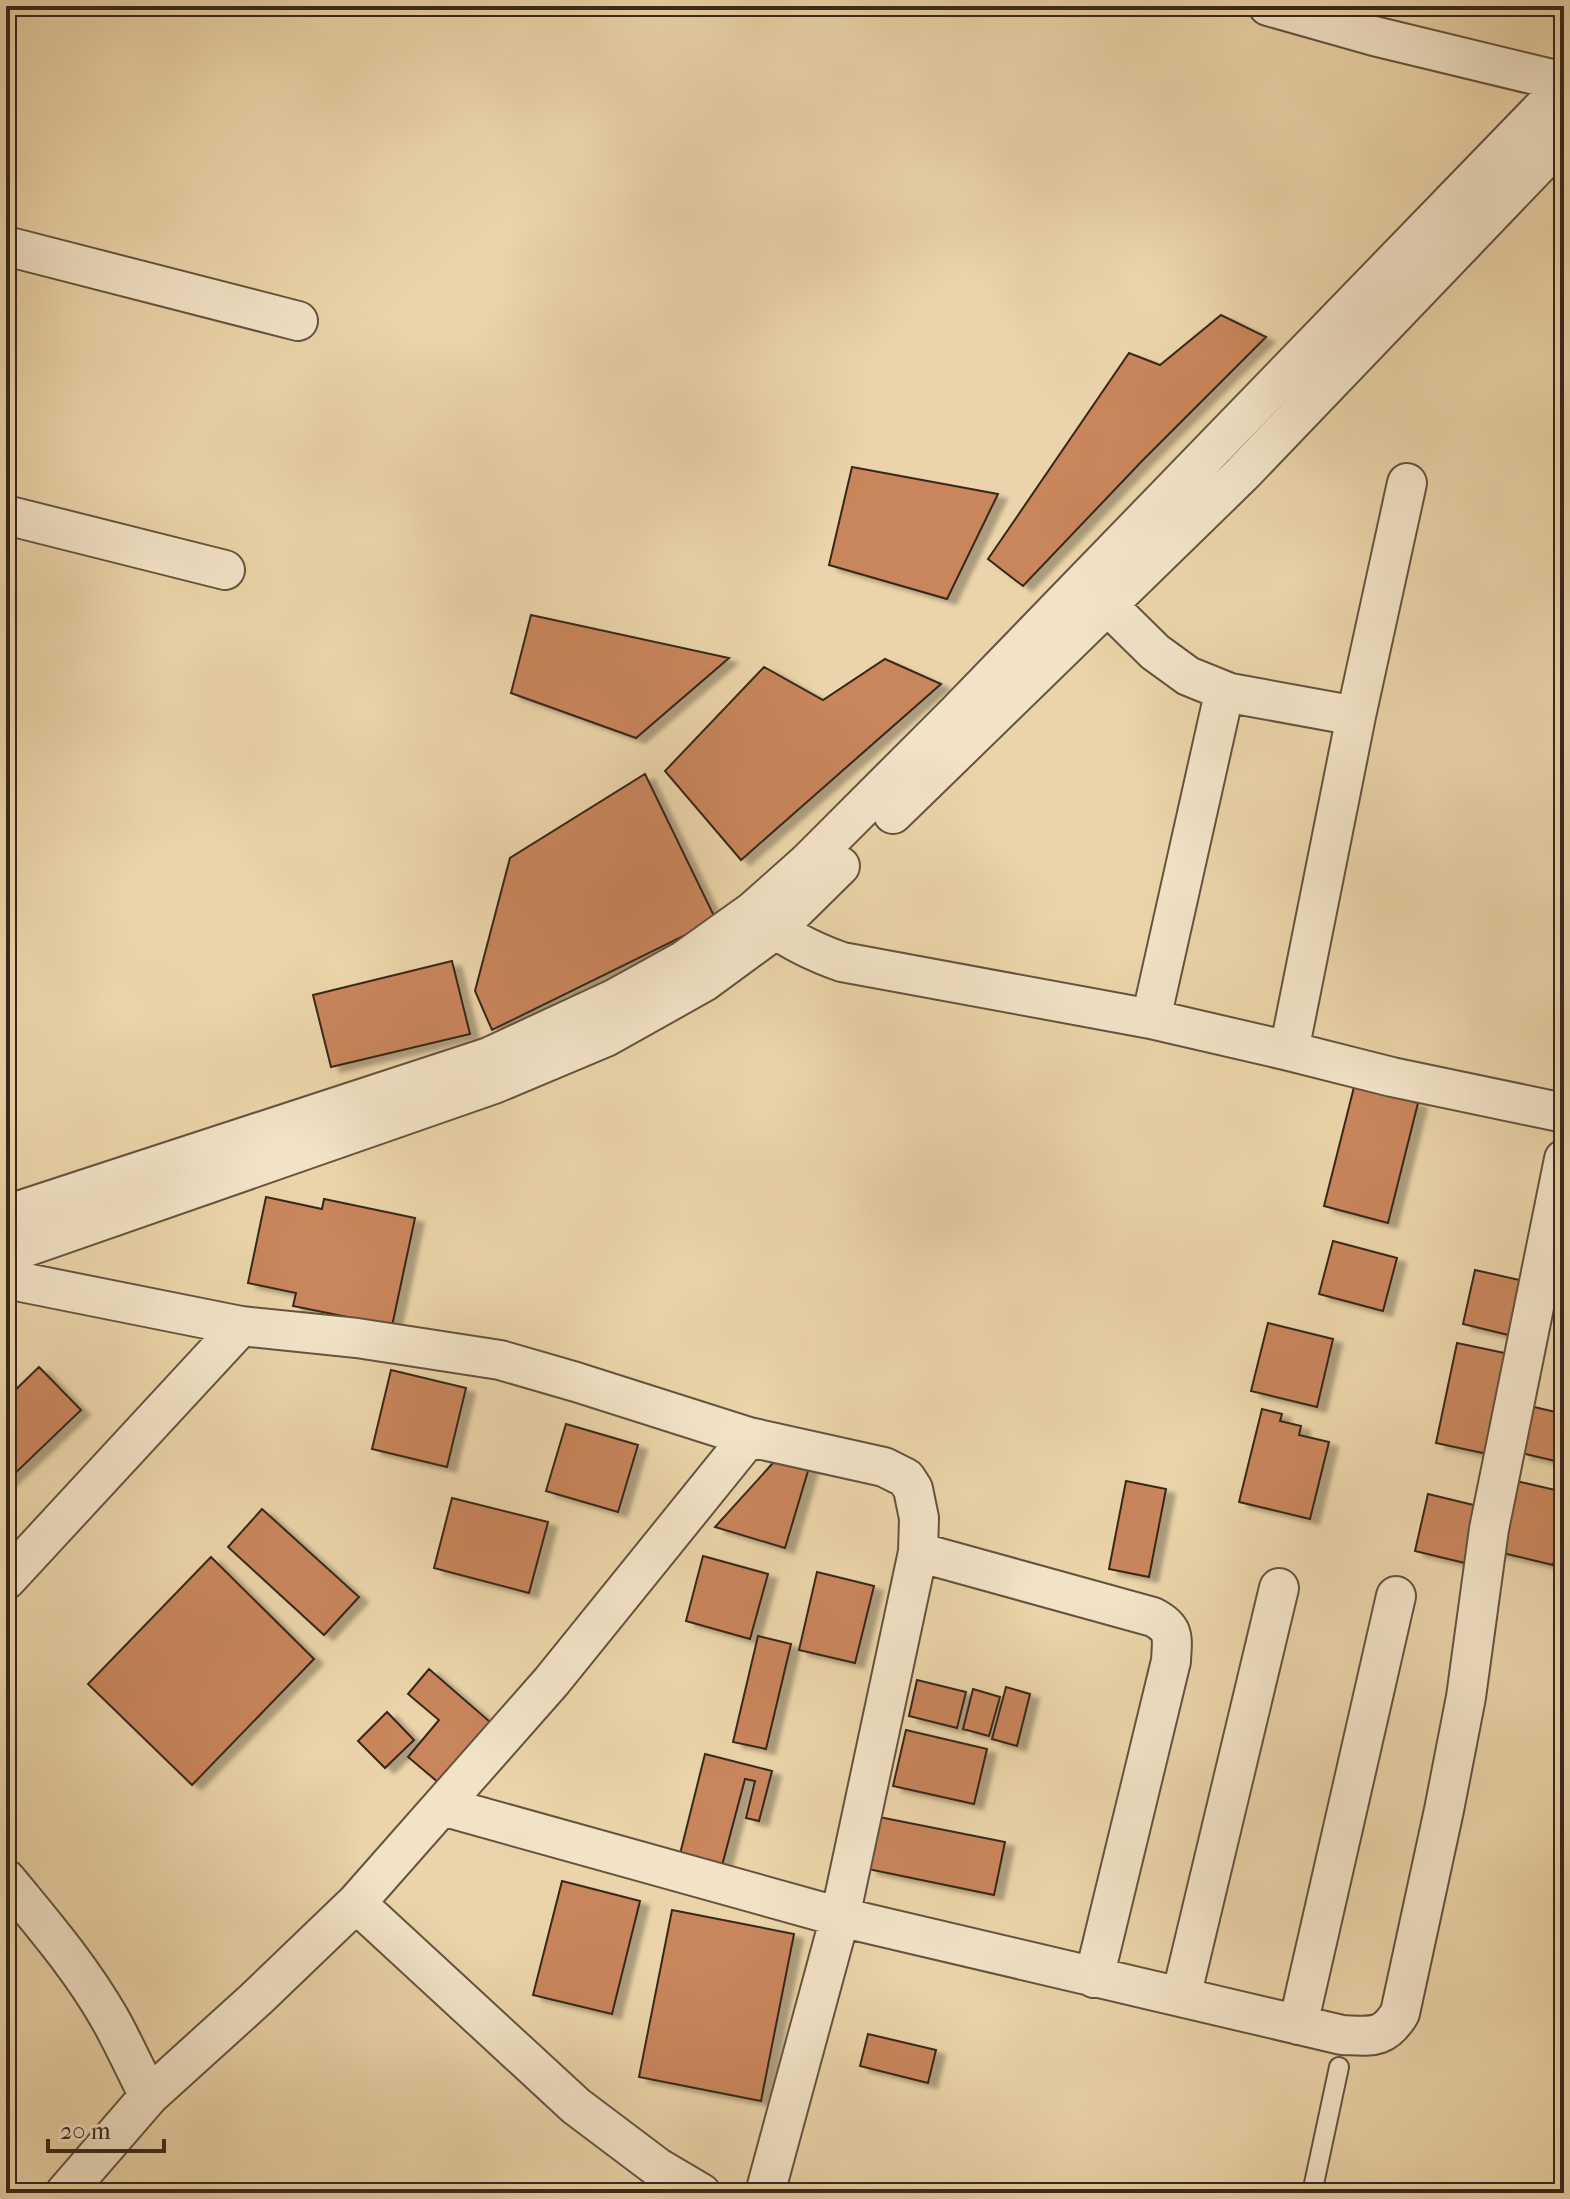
<svg xmlns="http://www.w3.org/2000/svg" width="1570" height="2199" font-family="'IM FELL French Canon',serif">
<style>
.building{fill:#c9855b;stroke:#38281a;stroke-width:2;filter:url(#shadow)}
.lines{fill:none;stroke-linecap:round;stroke-linejoin:round}
.service-casing{stroke:#65533e;stroke-width:22}
.minor-casing{stroke:#65533e;stroke-width:42}
.service{stroke:#f2e3c7;stroke-width:18}
.minor{stroke:#f2e3c7;stroke-width:38}
</style>
<defs>
<filter id="shadow"><feDropShadow dx="9" dy="5" stdDeviation="2" flood-color="#0004"/></filter>
</defs>
<rect width="100%" height="100%" fill="#ebd4a9"/>
<filter id="stains"><feTurbulence type="fractalNoise" baseFrequency=".0025" numOctaves="4"/><feColorMatrix values="0 0 0 0 .2 0 0 0 0 .09 0 0 0 0 .02 0 0 0 .5 -.17"/></filter>
<radialGradient id="worn" r=".72"><stop offset=".6" stop-color="#630" stop-opacity="0"/><stop offset="1" stop-color="#630" stop-opacity=".3"/></radialGradient>
<path class="building" d="M1221,315L1266,337L1142,461L1023,586L988,559L1129,353L1160,365Z
M852,467L998,494L947,599L829,565Z
M531,615L729,658L636,738L511,693Z
M885,659L941,684L741,860L665,771L764,667L823,700Z
M645,774L716,920L492,1030L475,991L510,858Z
M452,961L470,1034L331,1067L313,995Z
M1354,1087L1418,1103L1388,1223L1324,1206Z
M266,1197L322,1209L324,1199L415,1218L392,1326L293,1306L296,1293L248,1283Z
M1333,1241L1397,1258L1383,1311L1319,1294Z
M1561,1257H1564V1310L1549,1306Z
M1475,1270L1537,1284L1525,1339L1463,1324Z
M1268,1323L1333,1339L1317,1407L1251,1391Z
M1457,1343L1514,1355L1492,1455L1436,1443Z
M39,1367L81,1410L6,1482V1399Z
M391,1370L466,1388L447,1467L372,1449Z
M1530,1406L1564,1414V1463L1521,1453Z
M1262,1409L1282,1414L1280,1421L1301,1426L1299,1435L1329,1442L1310,1519L1239,1502Z
M566,1424L638,1445L618,1512L546,1491Z
M782,1453L811,1461L785,1548L715,1527Z
M1512,1480L1564,1492V1520L1553,1565L1494,1551Z
M1126,1481L1166,1489L1149,1577L1109,1569Z
M1428,1494L1486,1508L1473,1565L1415,1551Z
M452,1498L548,1522L529,1593L434,1568Z
M262,1509L359,1597L324,1635L228,1547Z
M703,1556L768,1574L750,1639L686,1621Z
M211,1557L314,1659L192,1785L88,1684Z
M817,1572L874,1586L855,1663L799,1650Z
M758,1636L791,1644L766,1749L733,1742Z
M429,1669L497,1728L445,1788L408,1757L439,1720L408,1694Z
M917,1680L966,1692L957,1728L909,1716Z
M1006,1687L1030,1694L1017,1746L992,1739Z
M973,1689L1000,1697L989,1736L963,1729Z
M387,1712L414,1740L385,1768L358,1741Z
M906,1730L987,1749L974,1804L893,1786Z
M705,1754L772,1771L759,1821L746,1818L755,1781L745,1779L720,1873L678,1862Z
M879,1817L1005,1842L994,1895L868,1869Z
M562,1881L640,1901L612,2014L533,1995Z
M672,1910L794,1934L761,2101L639,2077Z
M868,2034L936,2050L928,2083L860,2066Z"/>
<g class="lines">
<defs>
<path id="service" d="M1312,2193L1339,2067"/>
<path id="minor" d="M1268,6L1374,36L1564,82
M6,246L298,321
M6,515L225,570
M1090,588L1155,652L1188,676L1230,693
M893,814L1242,474L1564,138
M758,915C782,937 811,951 842,962L1151,1019L1289,1051L1392,1077L1564,1113
M1151,1019L1223,698L1230,693L1356,716
M1289,1051L1356,716L1407,483
M6,1215L489,1057L616,998L683,961L753,911L807,863L957,713L1564,86
M6,1254L494,1084L606,1037L704,982L775,930L840,866
M6,1279L241,1326L357,1338L500,1360L576,1382L749,1437L884,1467L906,1478L913,1489L919,1518L918,1552L840,1917L765,2193
M918,1552L1153,1617C1176,1629 1172,1638 1171,1661L1094,1978
M6,1580L241,1326
M442,1806L840,1917L1342,2035C1371,2036 1384,2040 1400,2013L1444,1810L1466,1697L1489,1529L1564,1159
M6,1879C43,1924 81,1968 110,2019C124,2044 136,2071 149,2096
M356,1903L576,2106L657,2167L701,2193
M1181,1997L1279,1588
M1298,2025L1396,1596
M65,2193L149,2096L256,1999L356,1903L551,1682L749,1437"/>
</defs>
<use href="#service" class="service-casing"/>
<use href="#minor" class="minor-casing"/>
<use href="#service" class="service"/>
<use href="#minor" class="minor"/>
</g>
<rect width="1570" height="2199" fill="none" stroke="#ebd4a9" stroke-width="32"/>
<rect x="8" y="8" width="1554" height="2183" fill="none" stroke="#38281a" stroke-width="4"/>
<rect x="16" y="16" width="1538" height="2167" fill="none" stroke="#38281a" stroke-width="2"/>
<path d="M48 2139v12h116v-12" fill="none" stroke="#38281a" stroke-width="4"/>
<text x="60" y="2139" font-size="24" fill="#38281a" stroke="#f2e3c7" stroke-width="6" paint-order="stroke">20 m</text>
<rect width="100%" height="100%" filter="url(#stains)"/>
<rect width="100%" height="100%" fill="url(#worn)"/>
</svg>
